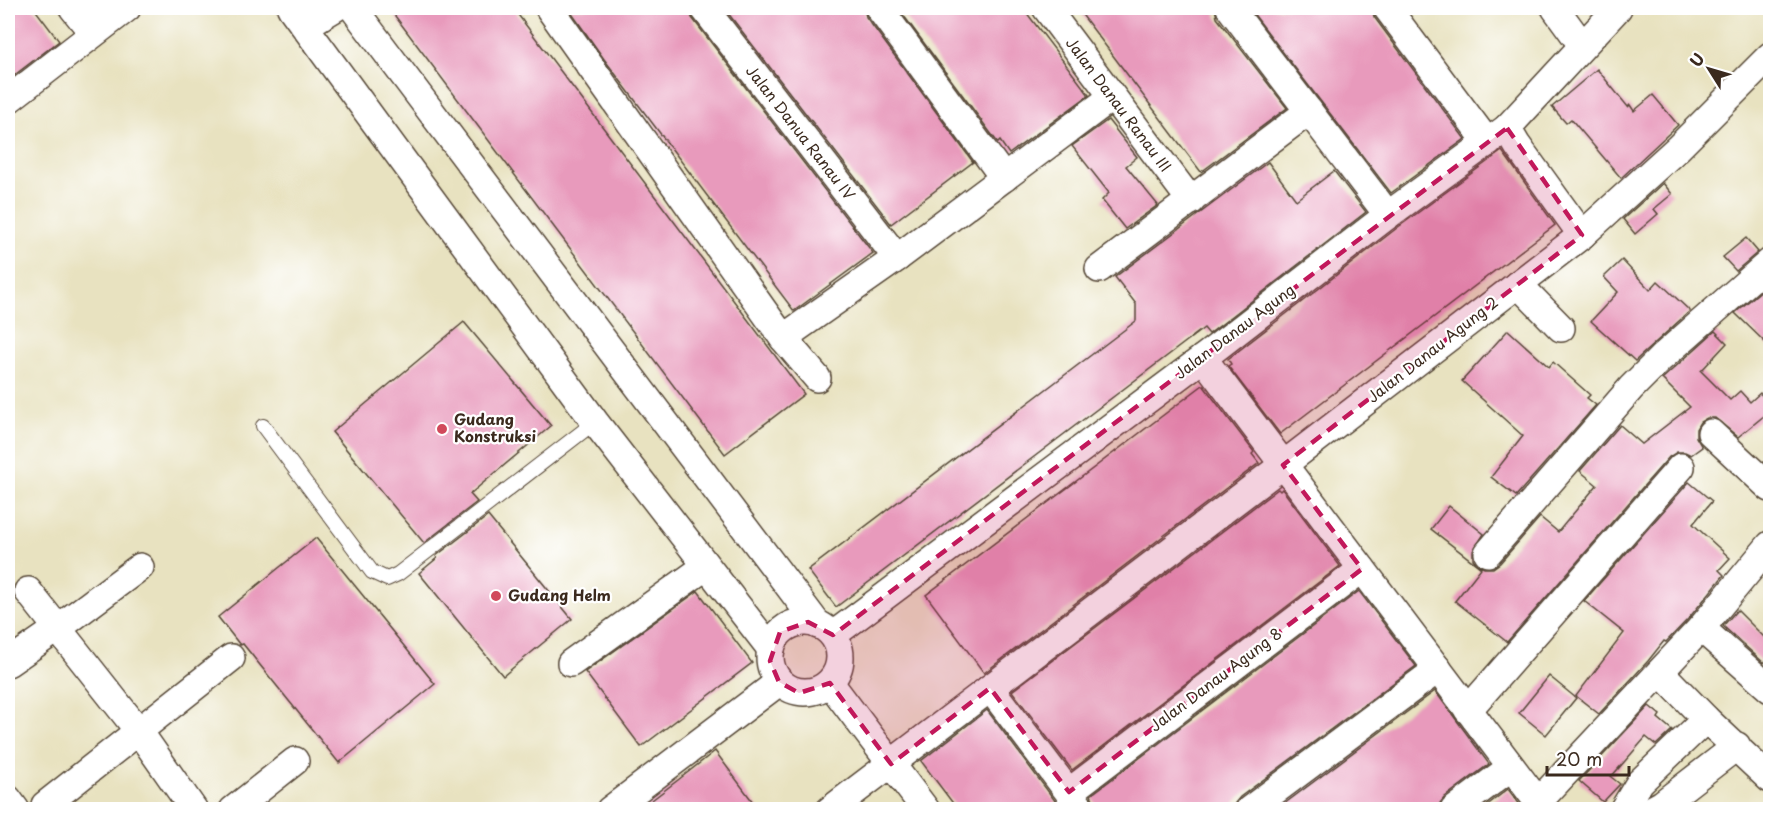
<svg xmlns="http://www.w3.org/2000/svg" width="1778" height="817" viewBox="0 0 1778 817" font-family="'Playpen Sans',sans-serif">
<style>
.building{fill:#e89abc}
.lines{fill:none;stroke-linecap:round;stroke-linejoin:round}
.service-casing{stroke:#554636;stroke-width:16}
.minor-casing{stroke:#554636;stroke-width:30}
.service{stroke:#fff;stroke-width:14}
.minor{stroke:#fff;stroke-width:27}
.marked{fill:#c2185b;fill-opacity:0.2;stroke:#c2185b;stroke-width:4.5;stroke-dasharray:12 8;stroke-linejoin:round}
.poi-dot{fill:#d1495b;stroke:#fff;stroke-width:2}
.labels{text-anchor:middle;stroke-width:4.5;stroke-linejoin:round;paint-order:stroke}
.street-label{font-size:15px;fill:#3b2a1e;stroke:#fff}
.poi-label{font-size:15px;font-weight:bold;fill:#3b2a1e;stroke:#fff;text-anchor:start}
</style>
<rect width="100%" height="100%" fill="#fff"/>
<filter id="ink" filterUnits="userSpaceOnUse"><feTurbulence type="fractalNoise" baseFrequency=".0167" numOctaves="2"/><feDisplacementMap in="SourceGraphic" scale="12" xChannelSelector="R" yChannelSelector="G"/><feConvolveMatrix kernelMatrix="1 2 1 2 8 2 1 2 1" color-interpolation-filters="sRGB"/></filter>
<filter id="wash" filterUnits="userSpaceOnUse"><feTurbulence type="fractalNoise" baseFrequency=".008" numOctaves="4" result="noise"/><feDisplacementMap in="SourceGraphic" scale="24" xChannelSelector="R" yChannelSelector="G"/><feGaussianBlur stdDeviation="1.35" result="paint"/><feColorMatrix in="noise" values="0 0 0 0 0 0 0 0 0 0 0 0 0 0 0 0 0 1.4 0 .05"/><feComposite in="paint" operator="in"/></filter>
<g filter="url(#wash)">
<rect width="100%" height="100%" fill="#e8e2c0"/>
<g id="blocks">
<!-- building -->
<g class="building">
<polygon points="8,8 34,8 59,41 8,80"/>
<polygon points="389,8 513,8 804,394 725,454"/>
<polygon points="568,8 689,8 692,18 873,253 794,311 604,59"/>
<polygon points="724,8 864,8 866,17 973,162 891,224"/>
<polygon points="898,8 1023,8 1089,95 1009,154 1000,141 998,143"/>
<polygon points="1077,8 1215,8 1217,18 1287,108 1201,172"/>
<polygon points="1249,8 1372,8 1374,17 1465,139 1391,193"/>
<polygon points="1597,69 1628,107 1630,105 1634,111 1653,95 1678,125 1621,178 1571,119 1566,123 1552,107"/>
<polygon points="1108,120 1137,157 1126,166 1158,205 1125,229 1102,200 1109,193 1072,146"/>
<polygon points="1502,151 1555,225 1280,434 1228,366 1231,364 1228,359 1397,228"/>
<polygon points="1268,162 1296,200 1334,171 1366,212 1209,334 1204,328 836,607 808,570 1136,321 1136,304 1115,277"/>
<polygon points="1663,183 1672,194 1654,209 1658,214 1635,234 1623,219"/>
<polygon points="1746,238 1758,252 1736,271 1723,257"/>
<polygon points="1622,260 1650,290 1658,281 1690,311 1635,361 1591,321 1618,292 1604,277"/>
<polygon points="1770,283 1770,347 1735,313"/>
<polygon points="464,322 551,426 470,494 477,502 424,543 332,432"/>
<polygon points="1508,330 1549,367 1553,362 1590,395 1587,398 1596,405 1516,496 1491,477 1523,436 1462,381"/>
<polygon points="1715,331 1727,343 1701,371 1730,400 1740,391 1750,402 1760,393 1770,405 1770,411 1738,437 1715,418 1707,418 1700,422 1696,429 1696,437 1702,447 1691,455 1685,452 1677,452 1669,457 1507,642 1455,601 1481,568 1431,529 1449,506 1484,534 1473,551 1473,559 1477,564 1484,568 1493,568 1500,563 1540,517 1558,532 1597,485 1580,471 1620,425 1642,444 1690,407 1662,379"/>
<polygon points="1203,385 1254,452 1252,454 1259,463 984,673 926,595"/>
<polygon points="1689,482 1712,501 1693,524 1730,558 1719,570 1724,575 1689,618 1666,642 1664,641 1648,661 1599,714 1576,696 1624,633 1584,601"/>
<polygon points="1278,489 1280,491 1282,489 1340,566 1072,770 1012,691"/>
<polygon points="488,516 572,619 503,676 419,573 437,558 436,556"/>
<polygon points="316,538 435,684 339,763 243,644 240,645 218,617"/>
<polygon points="698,591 752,663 641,747 585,672"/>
<polygon points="1359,591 1416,666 1240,797 1235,803 1234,810 1098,810 1091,795"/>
<polygon points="1737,610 1770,643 1770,656 1764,663 1723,626"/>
<polygon points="1549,676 1576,698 1546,735 1519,713"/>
<polygon points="1435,691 1489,764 1445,797 1440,803 1439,810 1276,810"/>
<polygon points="1649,706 1660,715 1658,718 1672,730 1656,745 1646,737 1611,777 1620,784 1603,802 1579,781"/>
<polygon points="987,710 1062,810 958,810 921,761"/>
<polygon points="715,751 759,810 639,810 678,780"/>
<polygon points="1508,789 1524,810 1481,810"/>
</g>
</g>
</g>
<g filter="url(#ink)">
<use href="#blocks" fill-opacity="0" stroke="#554636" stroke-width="1.5"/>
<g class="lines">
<!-- service casing -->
<g class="service-casing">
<polyline id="service" points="263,426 372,572 387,579 398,574 595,422"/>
</g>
<!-- minor casing -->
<g class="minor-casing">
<g id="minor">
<polyline points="73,8 93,33"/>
<polyline points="291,8 595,422 771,649"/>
<polyline points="353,8 818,625"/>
<polyline points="549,8 783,338 817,378"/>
<polyline points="704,8 897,258"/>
<polyline points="879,8 1004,178"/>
<polyline points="1046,8 1191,201"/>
<polyline points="1230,8 1388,215"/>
<polyline points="1387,8 1488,143"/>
<polyline points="1555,8 1582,45"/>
<polyline points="305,26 335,8"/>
<polyline points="8,100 127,8"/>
<polyline points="1507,128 1517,145 1582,235"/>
<polyline points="1099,269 1309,111"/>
<polyline points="1518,284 1561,328"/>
<polyline points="783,338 897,258 1112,97"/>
<polyline points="1203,358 1544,810"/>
<polyline points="1711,433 1770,488"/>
<polyline points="1488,553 1631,388 1661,358 1770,262"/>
<polyline points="28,591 138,730 194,810"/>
<circle cx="805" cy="657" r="35"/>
<polyline points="1701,628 1770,689"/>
<polyline points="833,635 1203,358 1388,215 1507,128 1618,8"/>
<polyline points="8,663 57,629 140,567"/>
<polyline points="571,663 705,567"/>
<polyline points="1667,679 1706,719 1770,779"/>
<polyline points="830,683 926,810"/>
<polyline points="990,688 1082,810"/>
<polyline points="1468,710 1681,467"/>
<polyline points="1069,792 1362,569"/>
<polyline points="8,799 16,810"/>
<polyline points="1538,802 1701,628 1770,545"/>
<polyline points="45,805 231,658"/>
<polyline points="233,810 295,761"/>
<polyline points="610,810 779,682"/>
<polyline points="830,810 1283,465 1582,235 1678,148 1770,56"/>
<polyline points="1249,810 1438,669"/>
<polyline points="1454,810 1511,767"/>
<polyline points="1623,810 1640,782 1706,719"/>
<polyline points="1651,810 1662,804 1737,746"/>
</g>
</g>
<!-- service -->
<use href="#service" class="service"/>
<!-- minor -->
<use href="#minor" class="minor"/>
</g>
</g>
<!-- marked area -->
<path class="marked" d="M1507 128 1582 235 1283 465 1362 569 1069 792 990 688 891 764 830 683 799 693 779 682 770 661 780 632 808 622 833 635Z"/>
<!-- markers -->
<g class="poi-dot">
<circle cx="442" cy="429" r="6"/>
<circle cx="496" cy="596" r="6"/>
</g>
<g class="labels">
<!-- street labels -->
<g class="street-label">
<text transform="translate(1118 105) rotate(53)" y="5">Jalan Danau Ranau III</text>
<text transform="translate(800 133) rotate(52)" y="5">Jalan Danua Ranau IV</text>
<text transform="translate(1235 332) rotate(-37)" y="5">Jalan Danau Agung</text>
<text transform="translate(1433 350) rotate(-38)" y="5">Jalan Danau Agung 2</text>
<text transform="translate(1216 680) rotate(-37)" y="5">Jalan Danau Agung 8</text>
</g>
<!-- poi labels -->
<g class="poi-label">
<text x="454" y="425">Gudang<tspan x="454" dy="17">Konstruksi</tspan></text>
<text x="508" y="601">Gudang Helm</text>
</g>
</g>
<!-- margin -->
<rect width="1778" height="817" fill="none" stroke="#fff" stroke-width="30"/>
<!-- north arrow -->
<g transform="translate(1709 69) rotate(307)" stroke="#ffffff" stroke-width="4.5" paint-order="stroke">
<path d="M0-4.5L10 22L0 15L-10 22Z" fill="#3b2a1e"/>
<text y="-9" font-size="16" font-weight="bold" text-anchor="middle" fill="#3b2a1e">U</text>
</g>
<!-- scale -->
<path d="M1547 766v9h82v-9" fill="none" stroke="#3b2a1e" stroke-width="3"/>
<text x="1556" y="766" font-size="18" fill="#3b2a1e" stroke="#ffffff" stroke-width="4.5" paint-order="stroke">20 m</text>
</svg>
